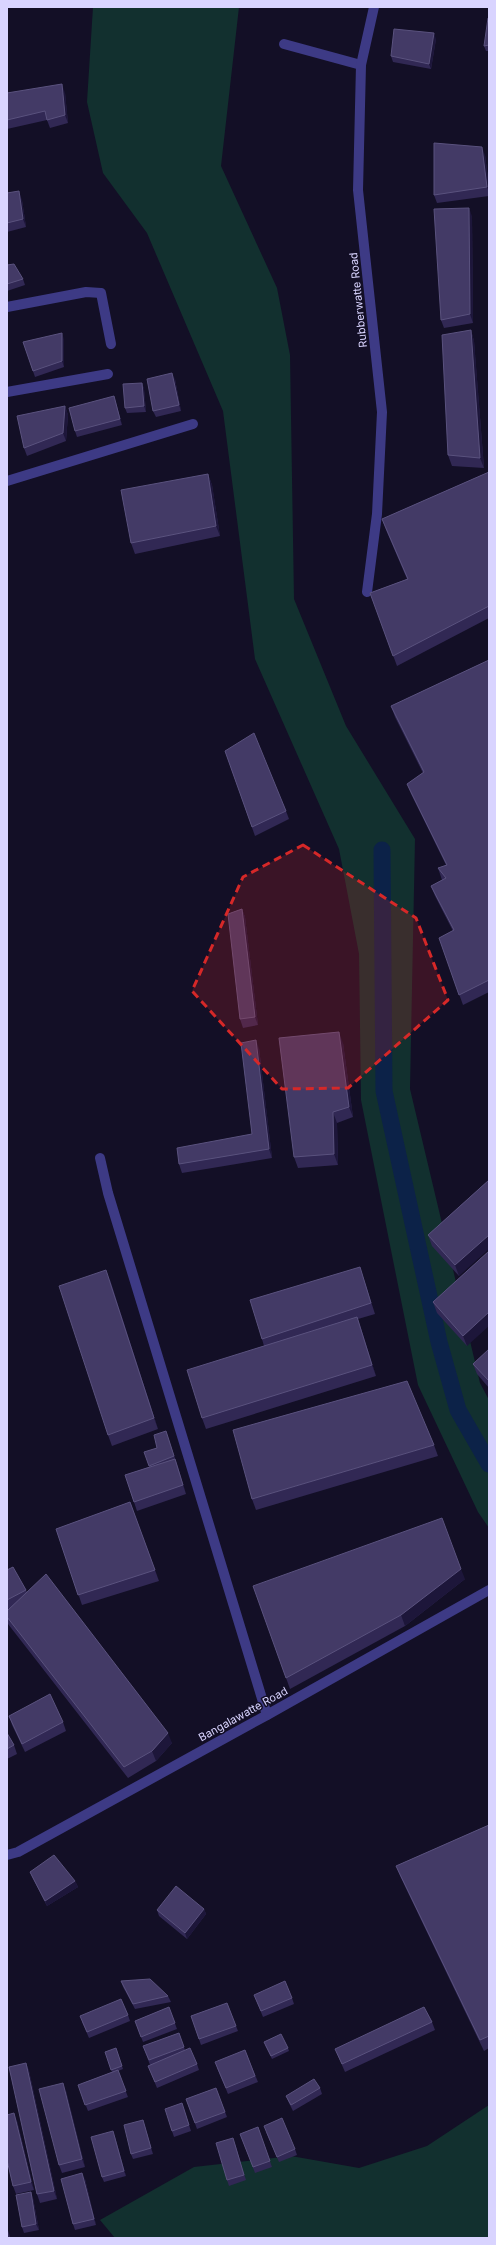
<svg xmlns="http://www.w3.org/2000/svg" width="496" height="2245" viewBox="0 0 496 2245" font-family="Inter,sans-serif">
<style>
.green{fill:#12302f}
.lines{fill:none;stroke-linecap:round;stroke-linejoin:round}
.canal{stroke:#0c2248;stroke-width:17}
.minor{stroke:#3d3a85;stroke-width:10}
.tertiary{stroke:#3d3a85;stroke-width:10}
.wall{fill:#312854}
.shaded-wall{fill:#1d163a}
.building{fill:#433a66;stroke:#5a527e}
.marked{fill:#d62828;fill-opacity:0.2;stroke:#d62828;stroke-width:3;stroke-dasharray:8 5;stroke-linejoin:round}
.labels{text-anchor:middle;stroke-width:3;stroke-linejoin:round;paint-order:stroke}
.street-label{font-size:11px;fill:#d9d4ff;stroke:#130f26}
</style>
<rect width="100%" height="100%" fill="#130f26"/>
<!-- green -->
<g class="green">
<polygon points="93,7 239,7 221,166 277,288 290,355 294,599 346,726 415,839 410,1089 480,1383 489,1400 489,1528 478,1512 418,1385 361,1100 359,954 339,849 255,659 223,411 147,233 103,173 87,102"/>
<polygon points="489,2105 489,2238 115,2238 100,2220 194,2167 291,2156 359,2168 427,2146"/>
</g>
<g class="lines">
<!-- canal -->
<polyline class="canal" points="382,855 382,850 384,1091 439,1342 458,1410 489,1464"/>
<!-- minor -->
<g class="minor">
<polyline points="284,44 361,65"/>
<polyline points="7,307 86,292 101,293 111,344"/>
<polyline points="7,392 108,374"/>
<polyline points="7,481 193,424"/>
<polyline points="367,592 377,514 382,412 358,190 361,65 374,7"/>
<polyline points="100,1158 108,1193 267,1715"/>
</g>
<!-- tertiary -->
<polyline class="tertiary" points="7,1855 18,1852 267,1715 489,1590"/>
</g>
<!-- wall -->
<g class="wall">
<polygon points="489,18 489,51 486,51 484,46"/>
<polygon points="436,39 431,69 393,62 391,56"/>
<polygon points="7,93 65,93 68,123 50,128 47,120 7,129"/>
<polygon points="485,155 489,187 489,196 437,203 434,195"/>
<polygon points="7,193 22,200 26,227 7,232"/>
<polygon points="472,216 473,323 444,328 441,320"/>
<polygon points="7,265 23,279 25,285 7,291"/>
<polygon points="471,330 474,341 484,468 452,466 448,455"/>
<polygon points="64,339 64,367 35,377 23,342"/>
<polygon points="175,379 181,411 156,417 153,411"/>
<polygon points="142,383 144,389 146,412 127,413 125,408"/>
<polygon points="114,396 122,425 77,437 75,431"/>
<polygon points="65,406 68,415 66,441 27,456 24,448"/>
<polygon points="489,472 489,618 397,666 370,593 407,579 386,530 382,519"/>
<polygon points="208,474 212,485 220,536 135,554 131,543"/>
<polygon points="489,660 489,992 463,1005 439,938 453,931 435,896 431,886 442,880 438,868 446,865 411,794 407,784 423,773 395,717 391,706"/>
<polygon points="225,751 286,811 289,819 255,836"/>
<polygon points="242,909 245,917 258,1025 243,1028 240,1019"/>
<polygon points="343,1043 353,1117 337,1123 338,1165 298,1168 294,1157"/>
<polygon points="259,1048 272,1158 182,1173 179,1164 252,1134"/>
<polygon points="489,1180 459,1276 432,1246 428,1235"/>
<polygon points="489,1251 467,1346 437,1313 433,1302"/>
<polygon points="360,1267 375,1314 358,1319 376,1376 206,1429 202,1418 264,1346 262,1339"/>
<polygon points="110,1280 158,1429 112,1446 108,1435"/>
<polygon points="489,1349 489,1388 477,1374 473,1364"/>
<polygon points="166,1431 178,1467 186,1494 137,1511 125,1475 149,1467 149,1466 157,1448"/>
<polygon points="434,1445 438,1456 256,1510 252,1499"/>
<polygon points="130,1502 159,1581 82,1605 56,1529"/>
<polygon points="7,1570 26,1590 27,1592 172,1743 156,1761 128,1778 8,1624 7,1620 7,1611 10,1608 7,1610"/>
<polygon points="465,1579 405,1626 290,1689 253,1586"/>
<polygon points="9,1716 63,1722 66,1731 25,1752 12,1725"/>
<polygon points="7,1733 14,1745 17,1754 7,1759"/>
<polygon points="489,1825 489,2048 484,2051 400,1876 396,1866"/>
<polygon points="30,1872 75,1881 78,1887 47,1906 32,1877"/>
<polygon points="204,1909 206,1914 187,1939 159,1916 157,1910"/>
<polygon points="121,1981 168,1996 171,2002 135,2009 123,1987"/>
<polygon points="254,1995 292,1998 294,2004 263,2017"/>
<polygon points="227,2003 238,2031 201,2045 191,2016"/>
<polygon points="169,2007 177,2029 143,2042 135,2021"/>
<polygon points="128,2015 130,2021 89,2038 82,2022"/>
<polygon points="432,2022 435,2030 345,2072 335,2049"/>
<polygon points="179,2033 185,2050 197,2064 199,2070 157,2088 148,2066 150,2065 143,2046"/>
<polygon points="265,2045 288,2048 289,2051 272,2059"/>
<polygon points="116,2048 123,2069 118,2071 128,2097 88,2111 78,2085 112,2072 105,2052"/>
<polygon points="245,2050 258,2082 228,2094 217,2068"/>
<polygon points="26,2063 29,2071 57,2199 40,2203 37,2194"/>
<polygon points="216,2088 227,2117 197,2129 186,2099"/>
<polygon points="320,2088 322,2094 293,2111 288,2101 286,2096"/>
<polygon points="66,2091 85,2167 62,2173 59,2165"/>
<polygon points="184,2109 191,2131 174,2137 172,2131"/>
<polygon points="143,2120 153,2154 133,2159 131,2154"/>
<polygon points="17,2121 34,2190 16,2194 13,2186"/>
<polygon points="258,2127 272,2167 255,2173 240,2134"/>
<polygon points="266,2132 295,2149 297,2155 279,2162"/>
<polygon points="115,2137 126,2176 104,2182 102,2177"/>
<polygon points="235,2144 246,2180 229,2186 227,2180"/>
<polygon points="85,2179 96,2225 75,2230 73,2224"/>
<polygon points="33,2198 39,2230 24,2233 22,2227"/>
<polygon points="7,2227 10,2237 7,2238"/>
</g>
<!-- shaded-wall -->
<g class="shaded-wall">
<polygon points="434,33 436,39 431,69 429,64"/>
<polygon points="62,84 65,93 68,123 65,115"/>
<polygon points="482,147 485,155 489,187 489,192 487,187"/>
<polygon points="19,191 22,200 26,227 23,219"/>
<polygon points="469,208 472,216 473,323 470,314"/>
<polygon points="471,330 474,341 484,468 480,458"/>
<polygon points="62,333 64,339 64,367 62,361"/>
<polygon points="172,373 175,379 181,411 179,405"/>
<polygon points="142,383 144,389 146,412 144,406"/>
<polygon points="114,396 116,402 122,425 120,419"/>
<polygon points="65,406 68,415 66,441 63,433"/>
<polygon points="208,474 212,485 220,536 216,526"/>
<polygon points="242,909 245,917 258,1025 255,1017"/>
<polygon points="339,1032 343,1043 353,1117 349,1107"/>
<polygon points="256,1040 259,1048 272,1158 269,1149"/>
<polygon points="333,1112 337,1123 338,1165 334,1154"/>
<polygon points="489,1235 489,1249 459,1276 455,1265"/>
<polygon points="106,1270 110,1280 158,1429 154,1418"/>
<polygon points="489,1312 489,1326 467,1346 463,1336"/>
<polygon points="357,1317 361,1328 376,1376 372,1365"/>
<polygon points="175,1459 178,1467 186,1494 183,1485"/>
<polygon points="461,1569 465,1579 405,1626 401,1615"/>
<polygon points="168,1733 172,1743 156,1761 152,1751"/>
<polygon points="75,1881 78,1887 47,1906 45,1901"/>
<polygon points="204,1909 206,1914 187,1939 185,1933"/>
<polygon points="26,2063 29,2071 57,2199 54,2191"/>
<polygon points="63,2083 66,2091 85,2167 82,2159"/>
<polygon points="14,2113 17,2121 34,2190 31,2182"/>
<polygon points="143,2120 145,2126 153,2154 151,2148"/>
<polygon points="113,2131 115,2137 126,2176 124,2171"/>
<polygon points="82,2173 85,2179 96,2225 94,2219"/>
<polygon points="31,2192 33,2198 39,2230 36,2224"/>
</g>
<!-- building -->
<g class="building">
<polygon points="488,18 489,18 489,45 484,46"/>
<polygon points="394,29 434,33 429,64 391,56"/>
<polygon points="62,84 65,115 47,120 45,111 7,120 7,93"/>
<polygon points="434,143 482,147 487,187 434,195"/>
<polygon points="19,191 23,219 7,223 7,193"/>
<polygon points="469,208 470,314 441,320 434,209"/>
<polygon points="14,264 23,279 7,284 7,265"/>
<polygon points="471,330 480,458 448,455 442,335"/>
<polygon points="62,333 62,361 33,371 23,342"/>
<polygon points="172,373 179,405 153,411 147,379"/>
<polygon points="142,383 144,406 125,408 123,384"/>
<polygon points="114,396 120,419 75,431 69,408"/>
<polygon points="65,406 63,433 24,448 17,416"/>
<polygon points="489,472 489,606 393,656 370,593 408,579 382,519"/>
<polygon points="208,474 216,526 131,543 121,490"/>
<polygon points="489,660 489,980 459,995 439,938 454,930 431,886 446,878 438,868 447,865 407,784 424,772 391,706"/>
<polygon points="254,733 286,811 252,827 225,751"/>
<polygon points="242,909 255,1017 240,1019 228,914"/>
<polygon points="339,1032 349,1107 333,1112 334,1154 294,1157 279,1038"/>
<polygon points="256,1040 269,1149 179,1164 177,1148 252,1134 241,1043"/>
<polygon points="489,1180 489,1235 455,1265 428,1235"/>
<polygon points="489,1251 489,1312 463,1336 433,1302"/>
<polygon points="360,1267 371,1303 262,1339 250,1300"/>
<polygon points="106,1270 154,1418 108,1435 59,1286"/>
<polygon points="357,1317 372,1365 202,1418 187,1370"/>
<polygon points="489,1349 489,1381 473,1364"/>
<polygon points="407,1381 434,1445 252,1499 233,1430"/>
<polygon points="166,1431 174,1456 149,1466 144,1452 157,1448 154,1435"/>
<polygon points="175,1459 183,1485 134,1502 125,1475"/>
<polygon points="130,1502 155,1570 78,1595 56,1529"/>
<polygon points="442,1518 461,1569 401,1615 286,1678 253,1586"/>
<polygon points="13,1567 26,1590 7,1600 7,1570"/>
<polygon points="46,1574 168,1733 152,1751 124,1767 7,1617 7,1611"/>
<polygon points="50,1694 63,1722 22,1744 9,1716"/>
<polygon points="7,1733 14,1745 7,1749"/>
<polygon points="489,1825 489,2036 480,2040 396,1866"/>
<polygon points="54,1855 75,1881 45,1901 30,1872"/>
<polygon points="176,1886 204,1909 185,1933 157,1910"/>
<polygon points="150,1979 168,1996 133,2004 121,1981"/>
<polygon points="285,1981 292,1998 261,2011 254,1995"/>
<polygon points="121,1999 128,2015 87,2032 80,2016"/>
<polygon points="227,2003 236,2026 199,2039 191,2016"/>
<polygon points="169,2007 175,2023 141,2037 135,2021"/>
<polygon points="424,2007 432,2022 342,2064 335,2049"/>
<polygon points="179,2033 184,2047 149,2060 143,2046"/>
<polygon points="281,2034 288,2048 271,2056 264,2042"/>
<polygon points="116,2048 122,2066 111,2070 105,2052"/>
<polygon points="190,2048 197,2064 155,2082 148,2066"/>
<polygon points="245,2050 255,2076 226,2088 215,2062"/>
<polygon points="26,2063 54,2191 37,2194 9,2067"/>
<polygon points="118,2070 126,2091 85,2105 78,2085"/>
<polygon points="314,2079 320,2088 291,2105 286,2096"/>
<polygon points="63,2083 82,2159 59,2165 39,2089"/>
<polygon points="216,2088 225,2112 195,2123 186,2099"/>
<polygon points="182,2103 189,2125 172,2131 165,2109"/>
<polygon points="14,2113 31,2182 13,2186 7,2160 7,2115"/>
<polygon points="282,2118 295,2149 277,2157 264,2126"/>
<polygon points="143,2120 151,2148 131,2154 124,2125"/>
<polygon points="258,2127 270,2161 253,2167 240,2134"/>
<polygon points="113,2131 124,2171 102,2177 91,2137"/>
<polygon points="233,2138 244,2175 227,2180 216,2143"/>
<polygon points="82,2173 94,2219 73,2224 61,2179"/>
<polygon points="31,2192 36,2224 22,2227 16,2195"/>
</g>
<!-- marked area -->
<path class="marked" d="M303 845 416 918 448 1000 348 1088 282 1089 192 991 243 877Z"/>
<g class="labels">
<!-- street labels -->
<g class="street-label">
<text transform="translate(358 300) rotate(-96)" y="4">Rubberwatte Road</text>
<text transform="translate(243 1714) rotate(-29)" y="4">Bangalawatte Road</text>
</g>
</g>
<!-- border -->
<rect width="496" height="2245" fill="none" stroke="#d9d4ff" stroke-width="16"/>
</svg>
